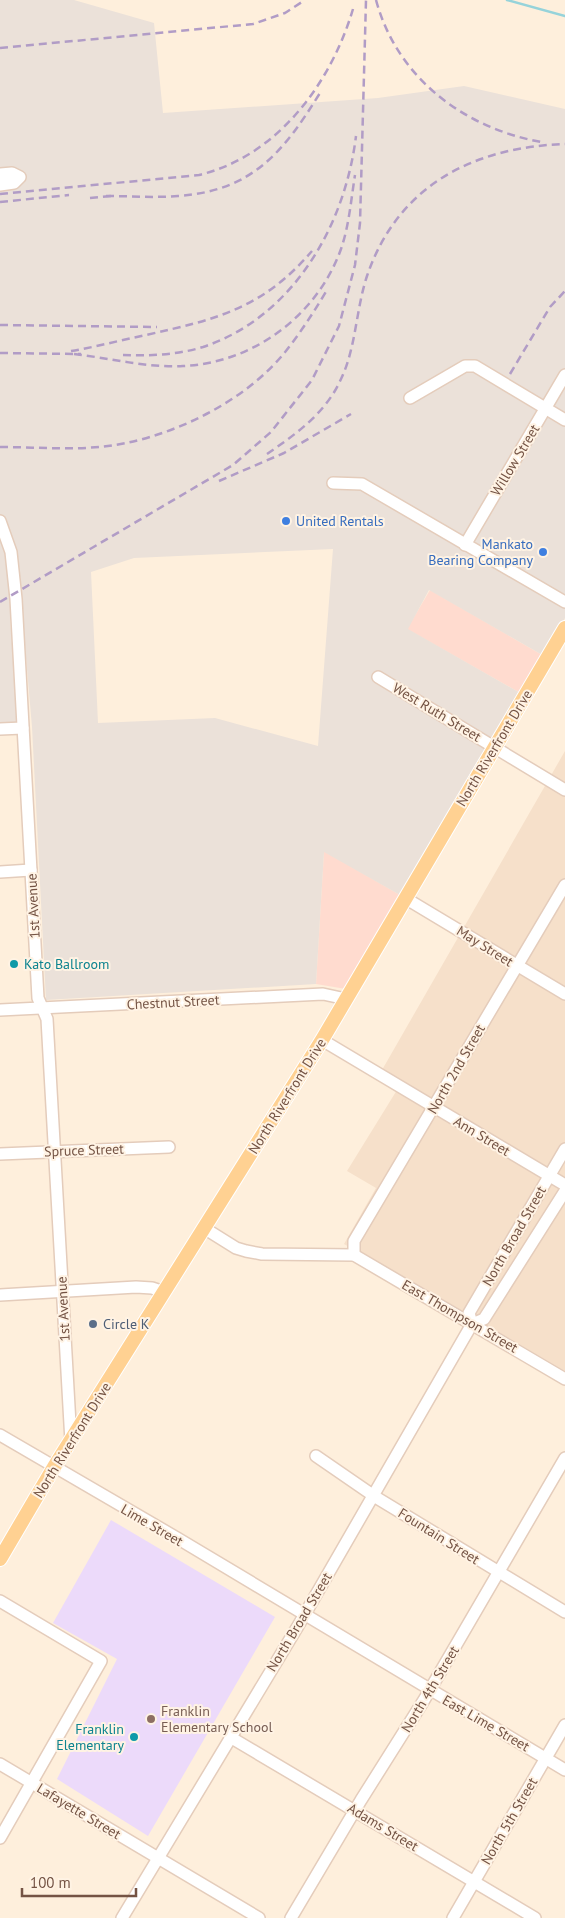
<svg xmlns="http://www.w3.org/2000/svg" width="565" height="1918" viewBox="0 0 565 1918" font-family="'PT Sans',sans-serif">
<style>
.residential{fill:#f6e0ca}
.commercial{fill:#ffdbcf}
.industrial{fill:#ebe1d9;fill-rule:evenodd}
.education{fill:#ecdafa}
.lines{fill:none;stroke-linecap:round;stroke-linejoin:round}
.stream{stroke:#96d3da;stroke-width:2.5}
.minor-casing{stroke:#e4ccbb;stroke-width:14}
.major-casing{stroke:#fff;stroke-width:16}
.minor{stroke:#fff;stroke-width:11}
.major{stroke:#ffd192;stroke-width:14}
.rail{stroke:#b19cc6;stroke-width:2.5;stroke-dasharray:8 5;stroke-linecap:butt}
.shop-dot{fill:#3f7fe0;stroke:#fff3e4;stroke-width:2}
.culture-dot{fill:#0f9aa8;stroke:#fff3e4;stroke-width:2}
.service-dot{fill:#5c6f8a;stroke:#fff3e4;stroke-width:2}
.education-dot{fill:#8d6e63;stroke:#fff3e4;stroke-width:2}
.labels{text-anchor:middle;stroke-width:4;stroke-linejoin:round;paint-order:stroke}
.street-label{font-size:14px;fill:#745344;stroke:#fff3e4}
.shop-label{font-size:14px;fill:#366cbe;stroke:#fff3e4;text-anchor:start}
.culture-label{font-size:14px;fill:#0d838f;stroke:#fff3e4;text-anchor:start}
.service-label{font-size:14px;fill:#4e5e75;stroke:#fff3e4;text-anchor:start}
.education-label{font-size:14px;fill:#785e54;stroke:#fff3e4;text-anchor:start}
</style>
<rect width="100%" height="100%" fill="#feefdc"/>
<!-- residential -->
<polygon class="residential" points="565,751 565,1373 344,1244 376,1188 347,1171 397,1090 378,1077"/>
<!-- commercial -->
<g class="commercial">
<polygon points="430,590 544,656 522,694 407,629"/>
<polygon points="324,851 400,895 346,989 316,984"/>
</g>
<!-- industrial -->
<path class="industrial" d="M0 0H74L154 23 163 113 378 98 464 86 565 109V618L544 656 429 590 408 629 522 694 400 895 324 852 316 984 46 1000 32 727 22 611 10 618 18 722 0 724ZM333 549 318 746 215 718 98 723 91 572 134 558Z"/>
<!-- education -->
<polygon class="education" points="111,1520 275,1617 148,1836 57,1779 117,1659 53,1623"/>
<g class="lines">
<!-- stream -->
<polyline class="stream" points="507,0 565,16"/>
<!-- minor casing -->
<g class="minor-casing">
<g id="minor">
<polyline points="0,174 12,173 20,177 14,183 0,185"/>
<polyline points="410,398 465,366 475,366 565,420"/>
<polyline points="333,483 362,484 565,602"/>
<polyline points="0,521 11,552 16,599 38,998 47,1019 71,1442"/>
<polyline points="465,545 565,375"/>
<polyline points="378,677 565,790"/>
<polyline points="0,729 23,728"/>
<polyline points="0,872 31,870"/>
<polyline points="405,898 565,994"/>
<polyline points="0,1010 323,994 346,999"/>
<polyline points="322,1040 565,1185"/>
<polyline points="0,1154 169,1147"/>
<polyline points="204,1228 236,1248 246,1251 262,1254 354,1255 565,1379"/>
<polyline points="354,1255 354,1241 565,885"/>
<polyline points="0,1295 136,1287 152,1288 164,1292"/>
<polyline points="472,1324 469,1313 565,1149"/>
<polyline points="0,1435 177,1538 565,1770"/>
<polyline points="316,1456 377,1498 565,1612"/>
<polyline points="0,1601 101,1661 0,1838"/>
<polyline points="230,1737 535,1918"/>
<polyline points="0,1764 259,1918"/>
<polyline points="122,1918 298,1626 472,1324 484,1319 565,1191"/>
<polyline points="291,1918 361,1800 424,1700 565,1458"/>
<polyline points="453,1918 565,1725"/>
</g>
</g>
<!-- major casing -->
<g class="major-casing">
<polyline id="major" points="0,1559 54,1467 322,1040 565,628"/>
</g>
<!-- minor -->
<use href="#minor" class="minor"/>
<!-- major -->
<use href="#major" class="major"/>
<!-- rail -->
<g class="rail">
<path d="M376 0C397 78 464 128 541 142"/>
<polyline points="0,48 253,24 285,13 305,0"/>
<path d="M0 194 199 175C278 156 331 83 353 9"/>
<path d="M106 196C130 196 154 198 178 196 253 191 284 151 320 93"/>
<polyline points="90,198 112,196"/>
<polyline points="0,202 69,195"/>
<polyline points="0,325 157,327"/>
<path d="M71 351C96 347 121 340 146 335 217 319 262 309 312 251"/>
<polyline points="0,353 81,354"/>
<path d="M74 354C109 358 147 368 183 366 253 363 317 316 341 249 349 226 351 200 355 175"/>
<path d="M123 355C149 356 177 355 203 347 293 317 345 226 356 136"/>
<polyline points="510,374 550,307 565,291"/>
<path d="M0 447C33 447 66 450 99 447 166 441 248 402 289 347 303 329 315 310 327 290"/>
<path d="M267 454C296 434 326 413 341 379 356 348 356 309 367 276 398 185 474 147 565 144"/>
<polyline points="219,481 284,453 351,414"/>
<polyline points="0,602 233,465 271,432 312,380 339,326 355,265 360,223 366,0"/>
</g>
</g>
<!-- markers -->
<g class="shop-dot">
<circle cx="286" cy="521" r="5"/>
<circle cx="543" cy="552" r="5"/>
</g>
<g class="culture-dot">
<circle cx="14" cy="964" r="5"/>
<circle cx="134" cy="1737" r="5"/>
</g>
<circle class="service-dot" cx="93" cy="1324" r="5"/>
<circle class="education-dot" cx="151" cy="1719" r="5"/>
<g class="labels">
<!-- street labels -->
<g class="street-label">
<text transform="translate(515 460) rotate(-59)" y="5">Willow Street</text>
<text transform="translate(437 712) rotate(31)" y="5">West Ruth Street</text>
<text transform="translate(494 748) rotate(-59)" y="5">North Riverfront Drive</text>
<text transform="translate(33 906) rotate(-93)" y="5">1st Avenue</text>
<text transform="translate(485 946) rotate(32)" y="5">May Street</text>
<text transform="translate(173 1002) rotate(-3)" y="5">Chestnut Street</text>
<text transform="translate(456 1069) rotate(-60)" y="5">North 2nd Street</text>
<text transform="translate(287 1096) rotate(-58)" y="5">North Riverfront Drive</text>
<text transform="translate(482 1136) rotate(31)" y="5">Ann Street</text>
<text transform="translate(84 1150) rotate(-2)" y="5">Spruce Street</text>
<text transform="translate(514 1236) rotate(-60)" y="5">North Broad Street</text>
<text transform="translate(63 1309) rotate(-93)" y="5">1st Avenue</text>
<text transform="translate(460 1316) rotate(30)" y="5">East Thompson Street</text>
<text transform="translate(72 1440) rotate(-58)" y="5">North Riverfront Drive</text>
<text transform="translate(152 1525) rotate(30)" y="5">Lime Street</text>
<text transform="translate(439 1536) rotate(32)" y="5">Fountain Street</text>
<text transform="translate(299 1622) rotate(-59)" y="5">North Broad Street</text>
<text transform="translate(430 1689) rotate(-59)" y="5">North 4th Street</text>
<text transform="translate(486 1723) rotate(30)" y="5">East Lime Street</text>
<text transform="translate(79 1811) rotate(31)" y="5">Lafayette Street</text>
<text transform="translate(509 1821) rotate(-60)" y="5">North 5th Street</text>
<text transform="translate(383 1827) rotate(31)" y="5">Adams Street</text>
</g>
<!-- shop labels -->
<g class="shop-label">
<text x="296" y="526">United Rentals</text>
<text x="533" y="549" text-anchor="end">Mankato<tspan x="533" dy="16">Bearing Company</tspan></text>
</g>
<!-- culture labels -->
<g class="culture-label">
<text x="24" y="969">Kato Ballroom</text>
<text x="124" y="1734" text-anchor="end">Franklin<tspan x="124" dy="16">Elementary</tspan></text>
</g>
<!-- service labels -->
<g class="service-label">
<text x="103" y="1329">Circle K</text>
</g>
<!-- education labels -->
<g class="education-label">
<text x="161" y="1716">Franklin<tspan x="161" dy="16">Elementary School</tspan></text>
</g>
</g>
<!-- scale -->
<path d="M22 1888v8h114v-8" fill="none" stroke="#745344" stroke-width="2.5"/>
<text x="30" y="1888" font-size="15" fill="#745344" stroke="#fff3e4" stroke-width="4" paint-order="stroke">100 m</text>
</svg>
